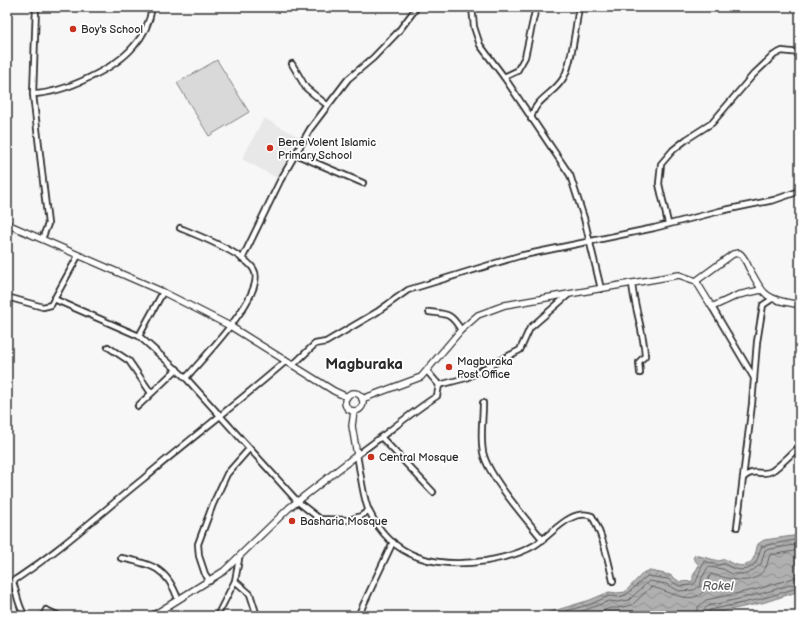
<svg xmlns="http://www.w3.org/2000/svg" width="807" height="623" viewBox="0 0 807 623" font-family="'Balsamiq Sans',sans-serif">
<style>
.built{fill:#e8e8e8}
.green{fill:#d9d9d9;stroke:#828282}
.water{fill:url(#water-waves);stroke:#7b7b7b}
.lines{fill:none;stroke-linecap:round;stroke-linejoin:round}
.shore{stroke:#606060;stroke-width:1}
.minor-casing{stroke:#2b2b2b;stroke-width:8}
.tertiary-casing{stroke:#2b2b2b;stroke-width:8}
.minor{stroke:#fff;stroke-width:4.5}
.tertiary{stroke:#fff;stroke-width:5.5}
.poi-dot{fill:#c8321e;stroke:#fff;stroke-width:1.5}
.labels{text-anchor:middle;stroke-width:3.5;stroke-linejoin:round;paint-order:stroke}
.poi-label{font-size:11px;fill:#2b2b2b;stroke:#fff;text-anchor:start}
.water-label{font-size:12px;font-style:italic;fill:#5a5a5a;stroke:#fff}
.district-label{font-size:15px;font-weight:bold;fill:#2b2b2b;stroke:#fff}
</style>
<defs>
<pattern id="water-waves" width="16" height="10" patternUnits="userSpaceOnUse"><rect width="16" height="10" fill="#b0b0b0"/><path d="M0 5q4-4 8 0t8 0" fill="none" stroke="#8f8f8f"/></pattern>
</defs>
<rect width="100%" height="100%" fill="#f7f7f7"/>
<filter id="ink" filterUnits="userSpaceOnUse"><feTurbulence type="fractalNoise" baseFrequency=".025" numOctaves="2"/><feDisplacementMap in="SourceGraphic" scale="8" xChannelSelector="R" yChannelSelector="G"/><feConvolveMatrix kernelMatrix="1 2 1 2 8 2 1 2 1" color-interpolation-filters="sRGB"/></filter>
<g filter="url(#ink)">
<!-- built -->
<polygon class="built" points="264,118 299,137 277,178 242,159"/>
<!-- green -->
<polygon class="green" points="217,60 249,112 209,136 177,83"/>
<!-- water -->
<path class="water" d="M800 535V591L762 603 702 616H537L590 600 609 592 617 593 625 592 644 572 650 571 670 575 680 582 693 581V576L699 565 693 558 695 555 719 561 725 559C732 565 747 570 753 559 756 555 756 548 758 544L764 540Z"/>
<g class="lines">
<!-- shore -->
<g class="shore">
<path d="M548 616 591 604 609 596 618 597 626 595 647 576 668 579 679 586 693 585 696 582 704 561 718 565 724 564C733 570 749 574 756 562 759 557 759 551 762 546L800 539"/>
<polyline points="570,616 609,601 618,602 629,600 649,581 666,584 679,591 694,590 700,586 702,578 708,567 723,569 732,574 748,574 761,564 765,550 800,544"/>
<path d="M590 616 610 608H618L632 605 651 587C666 589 690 607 704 591 708 586 707 579 711 574 729 578 753 589 766 567 768 563 768 559 770 555L800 550"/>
<polyline points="696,616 698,607 706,600 758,589 800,576"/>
<polyline points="702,616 703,610 708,606 760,594 800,582"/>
<polyline points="707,616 710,610 761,599 800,587"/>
</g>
<!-- minor casing -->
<g class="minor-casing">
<g id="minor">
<polyline points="36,7 33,94 48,224 42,239"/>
<polyline points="472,7 474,27 480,45 504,77 570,175 584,218 601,289"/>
<polyline points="292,64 306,88 327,105"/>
<polyline points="504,77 517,71 525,57 536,7"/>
<path d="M33 94C64 93 115 69 134 46 144 35 150 21 152 7"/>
<path d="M531 119C535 98 554 95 564 77 572 63 576 24 579 7"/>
<polyline points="295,154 363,183"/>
<polyline points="668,223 659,184 661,164 673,150 687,139 712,123 753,75 774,55 782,51 800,53"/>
<path d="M180 228C197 235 246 254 254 270 267 293 201 360 186 378"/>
<polyline points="242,259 280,181 310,129 348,79 373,58 398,32 417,7"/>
<path d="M632 283C634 308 644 331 645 356L639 362 640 373"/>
<polyline points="7,297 43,307 51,305 78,256"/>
<polyline points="54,299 139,336 186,378 298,502 320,519 349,520 361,516 369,510"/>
<polyline points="712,307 754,378"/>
<path d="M429 312C447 314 451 313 461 330"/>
<polyline points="139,336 163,292"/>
<polyline points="108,347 129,361 151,393"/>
<polyline points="293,365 315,344 326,342 377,312 408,290 519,256 654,228 720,211 774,200 800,191"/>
<polyline points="427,371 439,385 466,378 520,350 530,328 568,295"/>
<path d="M439 385 437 396C409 414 384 436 357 455 360 469 363 499 369 511 393 560 437 568 486 561 503 558 520 554 535 545 552 535 570 508 592 516 603 536 608 559 613 581"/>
<path d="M483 403C483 419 480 436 483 452 487 475 527 520 543 540"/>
<polyline points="138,406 177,369"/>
<polyline points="382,438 433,492"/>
<path d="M743 478C754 467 761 477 772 471 780 466 792 453 800 446"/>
<polyline points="737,527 752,404 757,342 763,305 772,299"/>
<path d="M121 558C152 564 167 568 178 599"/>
<polyline points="210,581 205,574 199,556 198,544 213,504 227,474 249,449"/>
<polyline points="235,581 250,594 257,616"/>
<path d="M13 582C17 594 18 606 25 616"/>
<path d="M7 585C56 554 98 515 143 479 190 439 239 402 286 361"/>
<polyline points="43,616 46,610 59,616"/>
<polyline points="217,616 235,581 239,559"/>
<polyline points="358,616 393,542"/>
</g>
</g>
<!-- tertiary casing -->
<g class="tertiary-casing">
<g id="tertiary">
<polyline points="7,224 163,292 230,326 334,391 347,397"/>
<path d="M696 281 733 254 739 253C744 256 746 262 749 268 766 299 765 298 800 305"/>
<circle cx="354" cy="402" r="9"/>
<polyline points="362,399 421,377 461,330 478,315 505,305 679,275 696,281 712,307 738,295 761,290"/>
<polyline points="152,616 224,571 289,508 357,455 352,426 354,411"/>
</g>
</g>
<!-- minor -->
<use href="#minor" class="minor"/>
<!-- tertiary -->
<use href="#tertiary" class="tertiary"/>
</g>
</g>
<!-- markers -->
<g class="poi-dot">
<circle cx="73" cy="29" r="4"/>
<circle cx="270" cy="148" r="4"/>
<circle cx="449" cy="367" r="4"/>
<circle cx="371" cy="457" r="4"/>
<circle cx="292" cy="521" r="4"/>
</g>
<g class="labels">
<!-- poi labels -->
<g class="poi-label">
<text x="81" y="33">Boy's School</text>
<text x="278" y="146">Bene Volent Islamic<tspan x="278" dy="13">Primary School</tspan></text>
<text x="457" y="365">Magburaka<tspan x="457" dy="13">Post Office</tspan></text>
<text x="379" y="461">Central Mosque</text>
<text x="300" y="525">Basharia Mosque</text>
</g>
<!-- water labels -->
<g class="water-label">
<text x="718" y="590">Rokel</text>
</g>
<!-- district labels -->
<g class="district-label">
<text x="364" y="369">Magburaka</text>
</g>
</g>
<!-- margin -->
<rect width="807" height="623" fill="none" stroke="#fff" stroke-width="24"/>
<rect x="12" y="12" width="783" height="599" fill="none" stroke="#2b2b2b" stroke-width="1.5" filter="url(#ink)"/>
</svg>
